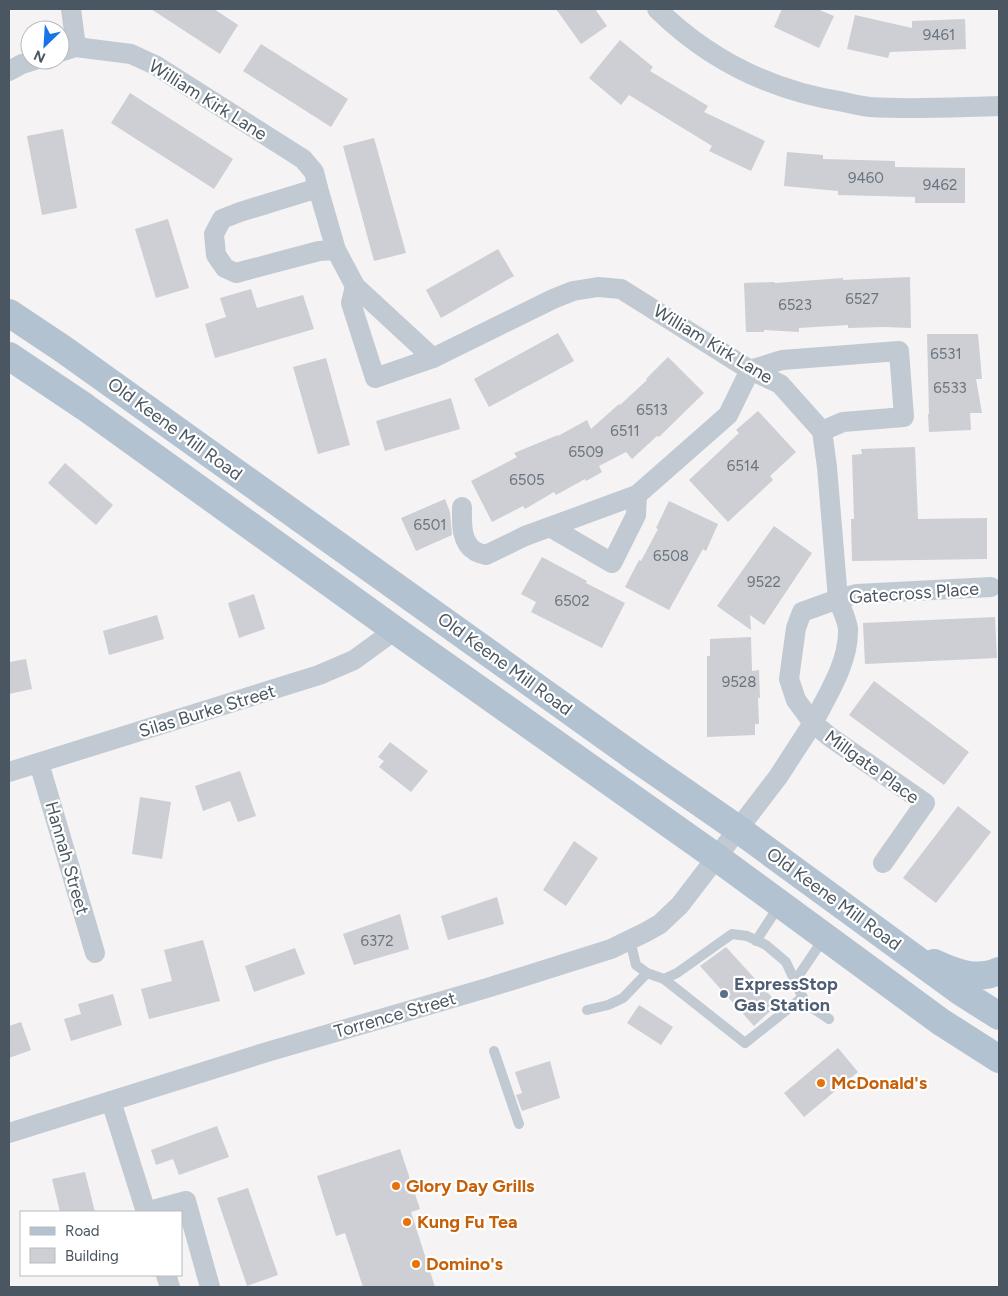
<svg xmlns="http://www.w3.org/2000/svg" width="1008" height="1296" viewBox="0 0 1008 1296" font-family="Figtree,sans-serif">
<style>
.building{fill:#cdcfd5}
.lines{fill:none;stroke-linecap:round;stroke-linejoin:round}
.service{stroke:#c1cad2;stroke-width:10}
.minor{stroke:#c1cad2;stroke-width:20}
.primary{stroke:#b3c2d1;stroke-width:28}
.service-dot{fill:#5c6f8a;stroke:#fff;stroke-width:2}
.food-dot{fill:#e8710a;stroke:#fff;stroke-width:2}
.labels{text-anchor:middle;stroke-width:4.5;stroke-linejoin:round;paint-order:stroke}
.number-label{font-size:15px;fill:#6b747e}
.street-label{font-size:18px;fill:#4a5661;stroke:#fff}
.service-label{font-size:18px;font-weight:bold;fill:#4e5e75;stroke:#fff;text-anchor:start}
.food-label{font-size:18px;font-weight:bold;fill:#c56008;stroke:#fff;text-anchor:start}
</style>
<rect width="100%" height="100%" fill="#f5f3f3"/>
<!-- building -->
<g class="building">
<polygon points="151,9 214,9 238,25 220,54"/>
<polygon points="556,9 595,9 607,26 581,44"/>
<polygon points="782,9 817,9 834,16 819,48 774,27"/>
<polygon points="855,15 912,28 912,21 965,19 966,49 890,52 888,58 847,49"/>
<polygon points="620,40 653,67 650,71 708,106 704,112 765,141 751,171 709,151 712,146 629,95 621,105 589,78"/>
<polygon points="261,44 348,99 331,127 243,71"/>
<polygon points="130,93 233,159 214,189 111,123"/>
<polygon points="63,129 77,208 42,215 27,136"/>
<polygon points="374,138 406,253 374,261 343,146"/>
<polygon points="787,152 823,155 823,159 895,161 895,167 965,168 965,203 915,203 915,197 838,195 838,191 784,186"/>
<polygon points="168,219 189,288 156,298 135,229"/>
<polygon points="498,249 514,276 441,318 426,290"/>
<polygon points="910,277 911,328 883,327 848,328 848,325 799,328 799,332 764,330 764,332 746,332 744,283 774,282 775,283 843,278 843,280"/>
<polygon points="251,289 257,308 303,295 314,329 215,358 205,324 226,317 220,298"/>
<polygon points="558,333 574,361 489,407 474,379"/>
<polygon points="927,334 978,334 982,379 976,379 982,413 970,413 971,430 929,432 928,414 929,414"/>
<polygon points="668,357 704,393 659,437 657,436 632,459 626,452 599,466 602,472 586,481 585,479 556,495 554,492 525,509 523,506 492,522 471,481 517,457 514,453 558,435 558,436 587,420 591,429 619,404 620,405 647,380 646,379"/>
<polygon points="326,358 350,445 318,454 293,367"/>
<polygon points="451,398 460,429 385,451 376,421"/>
<polygon points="758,411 796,452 770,476 773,480 728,522 689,480 739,433 736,430"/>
<polygon points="915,447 918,519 987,518 987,559 852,561 851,519 854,519 852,455 862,454 861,449"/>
<polygon points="65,463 113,505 96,525 48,483"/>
<polygon points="445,499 450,512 452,535 416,551 401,518"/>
<polygon points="669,501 718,524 706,551 703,549 669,610 625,587 639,560 641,561 658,529 656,528"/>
<polygon points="774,526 812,553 764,625 750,615 751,630 717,606"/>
<polygon points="542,557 587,581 586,583 625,603 602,648 531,612 536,602 521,594"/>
<polygon points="254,594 265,629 239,638 228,603"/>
<polygon points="157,615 164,639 109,655 103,631"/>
<polygon points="995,617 997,658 865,664 863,623"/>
<polygon points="751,637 752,671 759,670 760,698 758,698 759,724 755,724 755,735 707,737 707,656 710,656 710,639"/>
<polygon points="26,659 32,689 9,694 9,662"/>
<polygon points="874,681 969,752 944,785 849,715"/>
<polygon points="390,742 428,771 411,792 379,767 384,761 378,757"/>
<polygon points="240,771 256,816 238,822 230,801 203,811 195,786"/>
<polygon points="140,797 171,802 162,859 132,854"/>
<polygon points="958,806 991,832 936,903 903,878"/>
<polygon points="574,841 598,858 566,906 543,890"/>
<polygon points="497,897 504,924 448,940 441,916"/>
<polygon points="400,914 409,949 354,965 343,934"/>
<polygon points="203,940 220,1001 149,1019 141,989 172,981 164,950"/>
<polygon points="726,947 778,1004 754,1026 700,966"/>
<polygon points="295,948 305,974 254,992 245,966"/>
<polygon points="113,994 122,1025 71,1041 64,1019 81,1014 78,1004"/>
<polygon points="639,1005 673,1027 661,1045 627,1023"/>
<polygon points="21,1022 31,1050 9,1058 9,1026"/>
<polygon points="838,1048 858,1072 804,1117 784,1093"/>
<polygon points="550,1061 560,1098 522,1111 516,1095 522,1093 515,1072"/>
<polygon points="217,1126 229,1157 179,1175 173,1159 156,1165 151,1150"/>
<polygon points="400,1149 420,1209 411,1212 435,1287 363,1287 345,1233 336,1236 317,1176"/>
<polygon points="85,1172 95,1212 60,1212 52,1179"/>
<polygon points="248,1188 278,1275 247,1286 217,1198"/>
</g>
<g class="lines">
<!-- service -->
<g class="service">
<polyline points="630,940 636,965 647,973 664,979 677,973 732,934 747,936 766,945 786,962 805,1003 829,1019"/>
<polyline points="756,941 780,904"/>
<polyline points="664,979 745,1043 803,997"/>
<polyline points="795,981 824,938"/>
<polyline points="587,1010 608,1005 623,998 647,973"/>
<polyline points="494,1051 519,1124"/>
</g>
<!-- minor -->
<g class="minor">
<polyline points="71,9 76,47"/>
<path d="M657 9C709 60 772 91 844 102 853 104 861 106 870 107 913 110 956 107 999 106"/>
<polyline points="60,52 76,47 131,54 155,65 303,159 314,172 318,188"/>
<polyline points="9,71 22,64 35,60"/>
<polyline points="355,286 433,358"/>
<path d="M462 507C462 521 460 542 475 551 478 553 483 554 486 555L525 536 637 495"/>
<polyline points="550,527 612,563 636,515 637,495 728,415 750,370 782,360 899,351 904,417 843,422 822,431"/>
<polyline points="39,763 95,953"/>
<polyline points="9,772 319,675 354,660 395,630"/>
<path d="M883 863 925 803 830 737 813 723C828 694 849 662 848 629 847 619 841 608 838 599L857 594 991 587"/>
<polyline points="111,1101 146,1212"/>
<polyline points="9,1133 267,1052 487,988 611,949 646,932 660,924 680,905 778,777 813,723 796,700 789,679 796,628 802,612 838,599 827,467 822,431 780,384 750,370 621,289 598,287 573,291 553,299 433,358 375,378 351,303 355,286 336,250 318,188 240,212 222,219 214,234 216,255 225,268 236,273 319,251 336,250"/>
<polyline points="146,1212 186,1201 210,1287"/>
<polyline points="166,1275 170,1287"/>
</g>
<!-- primary -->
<g class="primary">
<polyline points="9,313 63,349 637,759 738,829 961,992 999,1016"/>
<polyline points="9,356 85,407 395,630 716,857 941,1022 999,1059"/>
<path d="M934 963C955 973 977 981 999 971"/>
</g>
</g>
<!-- markers -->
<circle class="service-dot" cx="724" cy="994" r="5"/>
<g class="food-dot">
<circle cx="821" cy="1083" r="5"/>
<circle cx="396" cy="1186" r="5"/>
<circle cx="407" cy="1222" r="5"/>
<circle cx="416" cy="1264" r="5"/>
</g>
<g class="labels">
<!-- number labels -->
<g class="number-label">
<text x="939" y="40">9461</text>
<text x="866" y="183">9460</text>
<text x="940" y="190">9462</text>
<text x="862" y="304">6527</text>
<text x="795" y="310">6523</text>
<text x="946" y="359">6531</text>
<text x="950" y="393">6533</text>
<text x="652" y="415">6513</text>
<text x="625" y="436">6511</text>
<text x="586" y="457">6509</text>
<text x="743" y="471">6514</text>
<text x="527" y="485">6505</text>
<text x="430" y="530">6501</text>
<text x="671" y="561">6508</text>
<text x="764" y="587">9522</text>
<text x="572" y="606">6502</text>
<text x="739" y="687">9528</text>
<text x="377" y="946">6372</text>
</g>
<!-- street labels -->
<g class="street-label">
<text transform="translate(208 100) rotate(32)" y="6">William Kirk Lane</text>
<text transform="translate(713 344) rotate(31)" y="6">William Kirk Lane</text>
<text transform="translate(175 429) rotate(36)" y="6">Old Keene Mill Road</text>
<text transform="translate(914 593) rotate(-4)" y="6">Gatecross Place</text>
<text transform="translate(505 664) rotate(36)" y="6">Old Keene Mill Road</text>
<text transform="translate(207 711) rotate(-17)" y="6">Silas Burke Street</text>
<text transform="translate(872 767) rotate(36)" y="6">Millgate Place</text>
<text transform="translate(67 858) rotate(74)" y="6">Hannah Street</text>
<text transform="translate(834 899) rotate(36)" y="6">Old Keene Mill Road</text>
<text transform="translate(395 1015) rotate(-16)" y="6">Torrence Street</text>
</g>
<!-- service labels -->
<g class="service-label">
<text x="734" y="990">ExpressStop<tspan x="734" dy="21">Gas Station</tspan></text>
</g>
<!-- food labels -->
<g class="food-label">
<text x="831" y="1089">McDonald's</text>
<text x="406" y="1192">Glory Day Grills</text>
<text x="417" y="1228">Kung Fu Tea</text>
<text x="426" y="1270">Domino's</text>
</g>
</g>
<!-- border -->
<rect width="1008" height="1296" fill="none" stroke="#4a5661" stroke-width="20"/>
<!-- legend -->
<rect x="20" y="1211" width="162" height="65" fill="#ffffff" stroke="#b7bbc0"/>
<rect x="30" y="1227" width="25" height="8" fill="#b3c2d1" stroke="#b7bbc0"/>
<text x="65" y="1236" font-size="15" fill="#4a5661">Road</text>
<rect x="30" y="1248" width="25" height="15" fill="#cdcfd5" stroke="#b7bbc0"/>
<text x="65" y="1261" font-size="15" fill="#4a5661">Building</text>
<!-- north arrow -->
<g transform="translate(45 45) rotate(205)"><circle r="24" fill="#ffffff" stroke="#b7bbc0"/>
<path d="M0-4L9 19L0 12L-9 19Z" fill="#1a73e8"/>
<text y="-8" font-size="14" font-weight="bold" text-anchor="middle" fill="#4a5661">N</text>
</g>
</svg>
